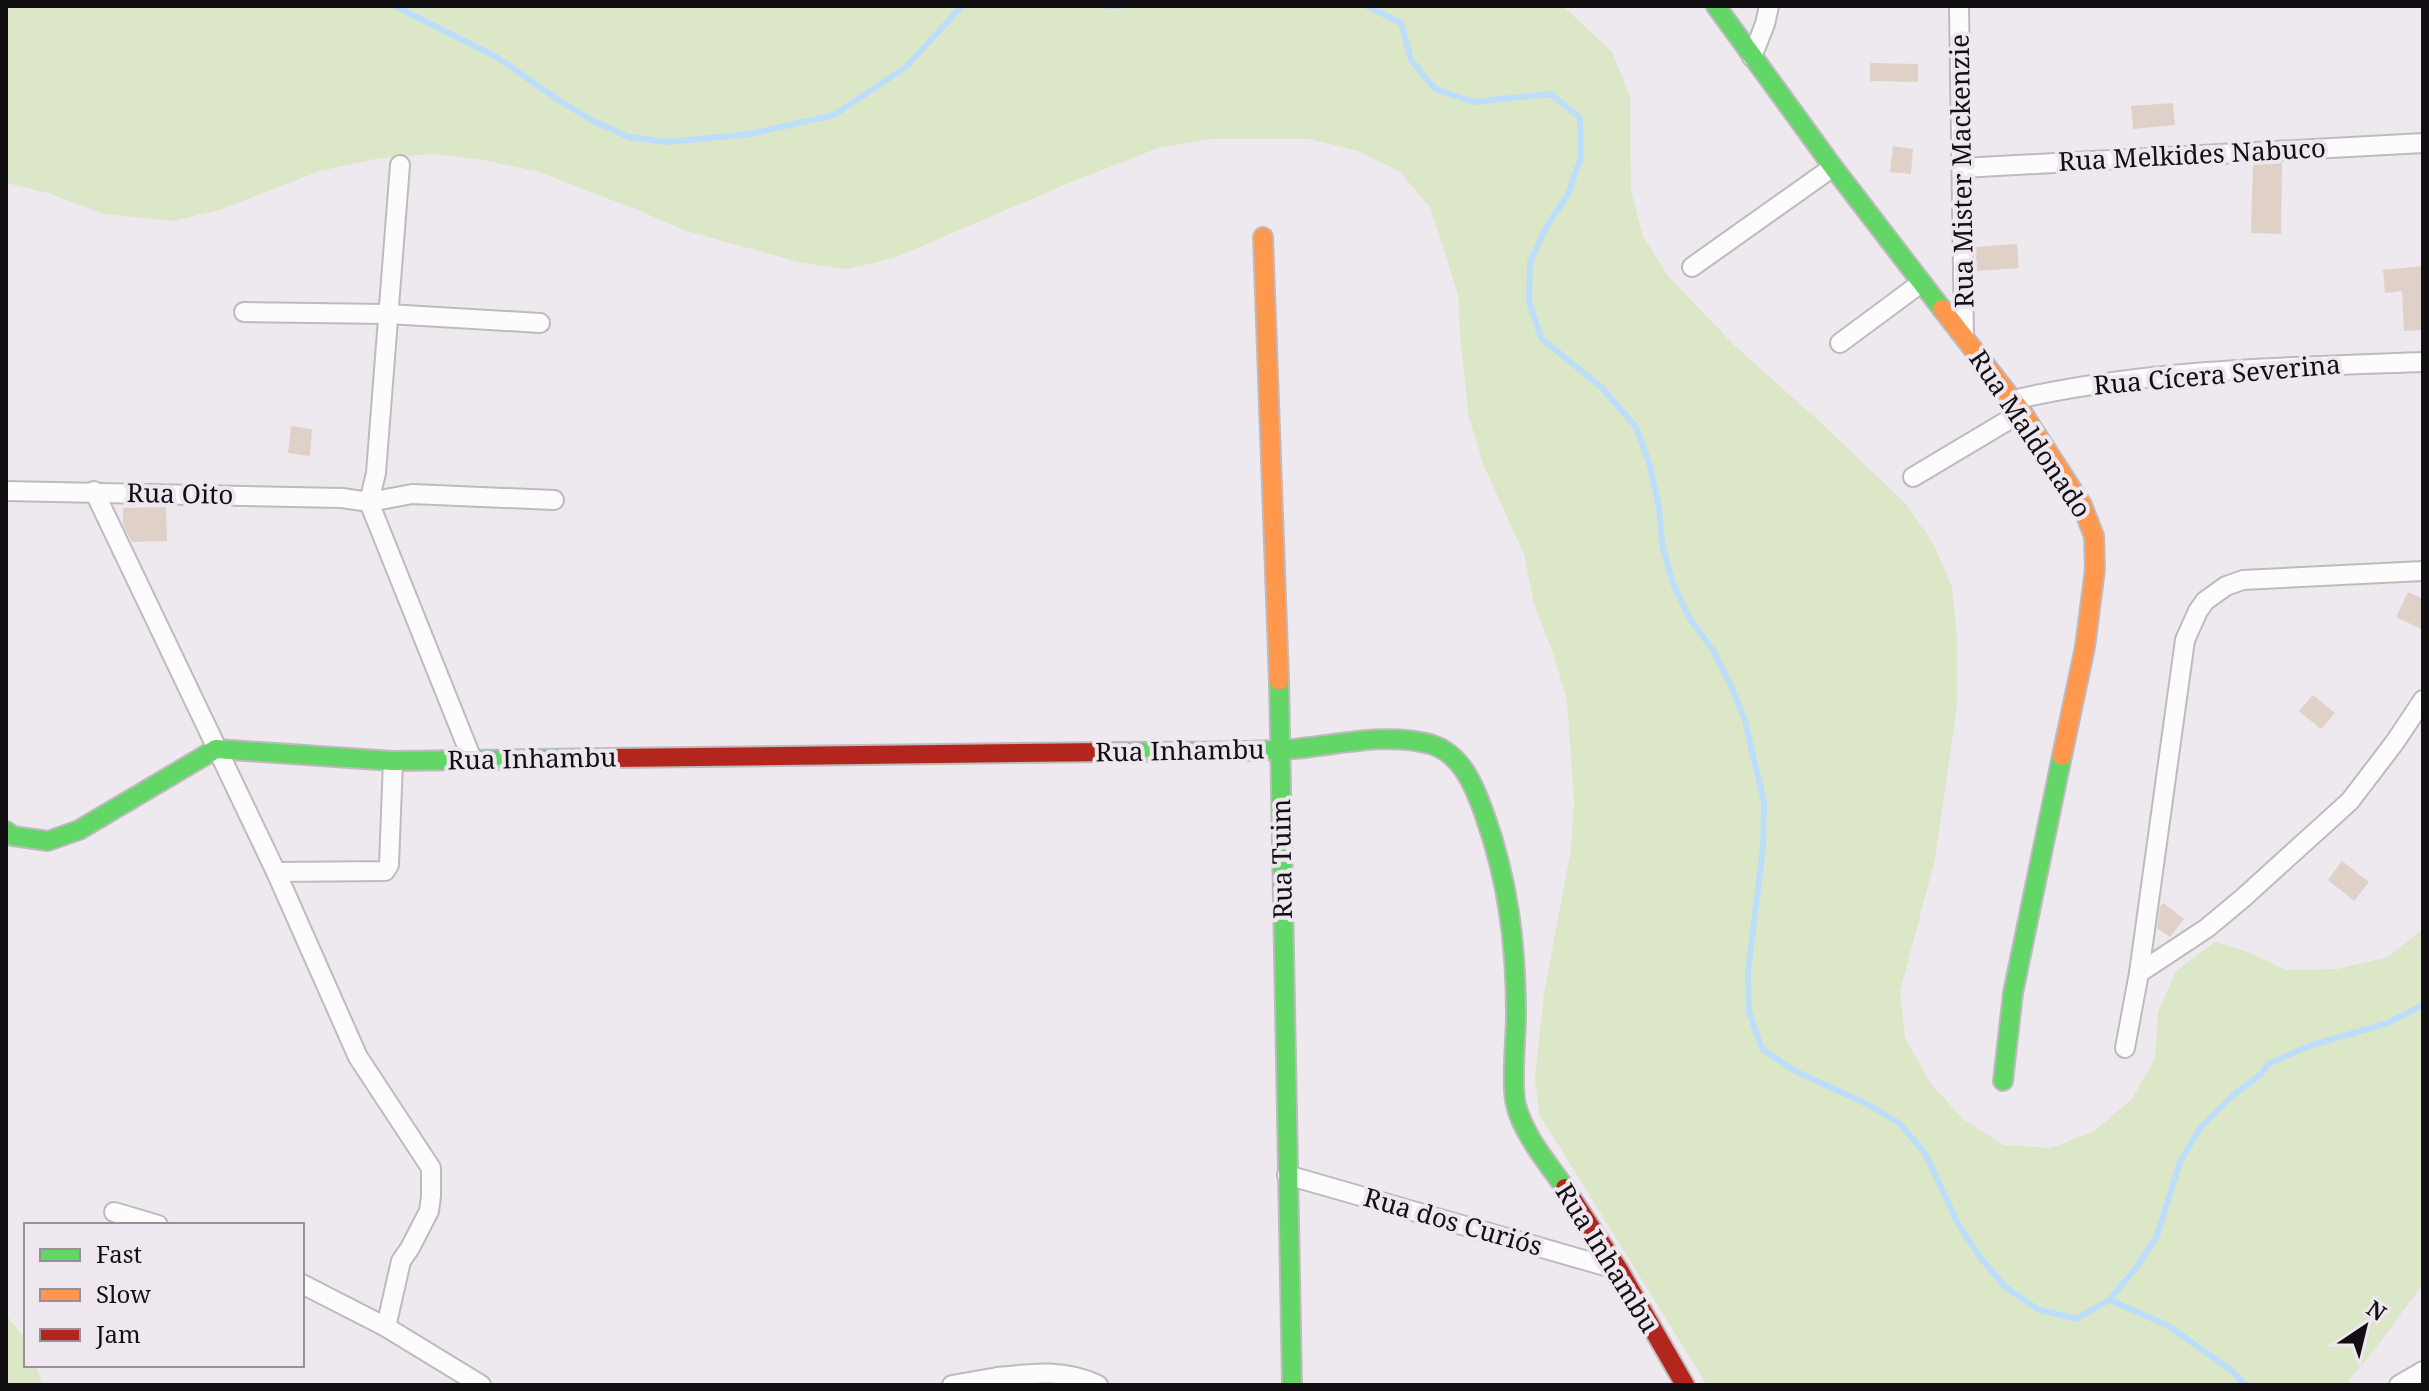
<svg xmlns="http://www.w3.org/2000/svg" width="2429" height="1391" viewBox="0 0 2429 1391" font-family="'Noto Serif',serif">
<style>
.green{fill:#dbe7c7}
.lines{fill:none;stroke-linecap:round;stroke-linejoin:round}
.stream{stroke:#bcdefa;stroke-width:6}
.building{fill:#dfd1c8}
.street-casing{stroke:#bebabe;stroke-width:22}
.fast-casing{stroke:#bebabe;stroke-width:22}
.slow-casing{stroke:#bebabe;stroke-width:22}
.jam-casing{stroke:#bebabe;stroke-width:22}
.street{stroke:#fcfcfc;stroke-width:18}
.fast{stroke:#63d668;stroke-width:18}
.slow{stroke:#ff974d;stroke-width:18}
.jam{stroke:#b3261e;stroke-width:18}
.labels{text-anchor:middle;stroke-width:8;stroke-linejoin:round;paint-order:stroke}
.street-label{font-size:26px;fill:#120f12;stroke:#efe7f0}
</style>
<rect width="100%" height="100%" fill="#eee9ee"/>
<!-- green -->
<g class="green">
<polygon points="6,6 1563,6 1612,52 1630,96 1631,190 1643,237 1669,277 1735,346 1820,422 1906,504 1933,543 1952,587 1957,637 1957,706 1935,859 1900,992 1905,1038 1931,1084 1963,1119 2004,1145 2051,1148 2094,1131 2131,1100 2155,1059 2158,1012 2176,971 2215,942 2245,951 2287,970 2338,969 2388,957 2423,929 2423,1284 2374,1350 2345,1385 1707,1385 1539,1114 1535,1078 1544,993 1571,849 1574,802 1567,700 1554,656 1534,604 1524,554 1484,466 1469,418 1461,346 1458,295 1445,252 1430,207 1399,171 1358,151 1309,139 1210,139 1158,148 1069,183 894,258 847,269 802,263 683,230 638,210 536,171 483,160 432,154 375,159 320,171 222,209 173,221 104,214 48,193 6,183"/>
<polygon points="6,1315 26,1340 26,1365 36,1365 42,1385 6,1385"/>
</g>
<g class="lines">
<!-- stream -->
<g class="stream">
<polyline points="395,6 495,56 560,101 593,121 629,137 668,142 750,134 834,115 906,67 962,6"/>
<polyline points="1108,6 1122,6"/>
<polyline points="1367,6 1401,23 1411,60 1435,89 1473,102 1551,94 1580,118 1581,157 1568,194 1547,226 1530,262 1529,302 1541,338 1601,387 1636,427 1649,463 1659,507 1662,544 1673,583 1690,619 1713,650 1731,686 1745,721 1764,802 1763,847 1748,971 1749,1012 1762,1049 1795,1071 1867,1104 1899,1123 1925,1153 1958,1224 1980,1257 2004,1286 2037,1309 2076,1319 2109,1300 2136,1268 2157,1236 2180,1162 2200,1128 2231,1097 2261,1074 2268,1064 2309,1046 2385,1024 2423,1005"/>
<polyline points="2109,1300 2167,1325 2231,1370 2246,1385"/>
</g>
</g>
<!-- building -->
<g class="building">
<polygon points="1870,63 1918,64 1918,82 1870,81"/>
<polygon points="2173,103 2175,125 2133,129 2131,106"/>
<polygon points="1893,146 1913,149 1911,174 1890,172"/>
<polygon points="2282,163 2281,234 2251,233 2253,164"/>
<polygon points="2017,244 2019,268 1977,271 1975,247"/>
<polygon points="2423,266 2423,330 2404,331 2402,291 2385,293 2383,270"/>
<polygon points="291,426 312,429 310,456 288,453"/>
<polygon points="166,507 167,541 132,542 123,525 123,508"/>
<polygon points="2408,592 2423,599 2423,630 2396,617"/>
<polygon points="2313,695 2335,713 2321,729 2299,711"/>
<polygon points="2342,861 2369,882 2354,901 2328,880"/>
<polygon points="2163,903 2184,919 2170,937 2157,928 2160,907"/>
</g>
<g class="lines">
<!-- street casing -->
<g class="street-casing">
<g id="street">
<polyline points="1959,6 1964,337"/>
<polyline points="1752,57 1765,24 1769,6"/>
<polyline points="400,165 376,473 369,502 412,494 554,500"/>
<polyline points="1962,168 2423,143"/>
<polyline points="1692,267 1833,167"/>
<polyline points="244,312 388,314 540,323"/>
<polyline points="1840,343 1921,283"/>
<path d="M2013 400C2147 369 2286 367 2423 362"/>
<polyline points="1913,477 2022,412"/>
<polyline points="6,491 342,498 369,502 472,759"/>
<polyline points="94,491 276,872 358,1057 431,1168 431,1196 429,1211 410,1248 401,1261 386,1327"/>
<polyline points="276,872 385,871 389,865 393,761"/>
<polyline points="2139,973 2207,928 2243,898 2350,801 2395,742 2423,700"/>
<polyline points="2125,1048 2139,973 2185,640 2198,611 2205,601 2226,586 2243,580 2423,571"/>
<polyline points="1287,1175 1619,1270"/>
<polyline points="114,1212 158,1225"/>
<polyline points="302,1284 386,1327 481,1385"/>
<polyline points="952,1385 998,1377"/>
<path d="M997 1385 998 1377C1033 1373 1065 1369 1098 1385"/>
<polyline points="2399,1385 2423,1371"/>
</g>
</g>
<!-- fast casing -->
<g class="fast-casing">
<g id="fast">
<polyline points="1716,6 1833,167 1942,309"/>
<polyline points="1279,681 1292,1385"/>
<path d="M1109 752C1166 751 1223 753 1279 750 1328 748 1381 731 1430 744 1461 753 1474 785 1484 813 1508 880 1516 943 1516 1015 1516 1038 1511 1085 1516 1105 1524 1136 1548 1163 1565 1188"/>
<polyline points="6,831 13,836 48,841 79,830 216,749 393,761 612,758"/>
<polyline points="2003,1081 2013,993 2062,756"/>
</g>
</g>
<!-- slow casing -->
<g class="slow-casing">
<g id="slow">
<polyline points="1263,237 1279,681"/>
<polyline points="1942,309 2022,412 2082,505 2094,536 2095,569 2085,647 2062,756"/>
</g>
</g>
<!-- jam casing -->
<g class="jam-casing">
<g id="jam">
<polyline points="612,758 1109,752"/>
<polyline points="1565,1188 1619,1270 1685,1385"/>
</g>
</g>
<!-- street -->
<use href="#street" class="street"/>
<!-- fast -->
<use href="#fast" class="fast"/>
<!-- slow -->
<use href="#slow" class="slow"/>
<!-- jam -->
<use href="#jam" class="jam"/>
</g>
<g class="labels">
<!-- street labels -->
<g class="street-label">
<text transform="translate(2192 155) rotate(-3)" y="9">Rua Melkides Nabuco</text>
<text transform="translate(1962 171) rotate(-91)" y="9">Rua Mister Mackenzie</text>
<text transform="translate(2217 375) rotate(-5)" y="9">Rua Cícera Severina</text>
<text transform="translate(2030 434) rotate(56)" y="9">Rua Maldonado</text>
<text transform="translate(180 494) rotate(1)" y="9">Rua Oito</text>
<text transform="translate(1180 751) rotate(-1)" y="9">Rua Inhambu</text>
<text transform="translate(532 759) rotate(-1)" y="9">Rua Inhambu</text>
<text transform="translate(1282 859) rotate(-91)" y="9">Rua Tuim</text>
<text transform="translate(1453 1222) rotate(16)" y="9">Rua dos Curiós</text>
<text transform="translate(1607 1258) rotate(58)" y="9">Rua Inhambu</text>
</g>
</g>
<!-- border -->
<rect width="2429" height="1391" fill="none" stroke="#120f12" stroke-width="16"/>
<!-- legend -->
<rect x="24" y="1223" width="280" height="144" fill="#efe7f0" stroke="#979197" stroke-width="2"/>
<rect x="40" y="1249" width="40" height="12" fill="#63d668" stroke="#979197" stroke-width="2"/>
<text x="96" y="1263" font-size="24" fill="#120f12">Fast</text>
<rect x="40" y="1289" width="40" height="12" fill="#ff974d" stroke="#979197" stroke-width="2"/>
<text x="96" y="1303" font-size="24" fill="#120f12">Slow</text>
<rect x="40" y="1329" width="40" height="12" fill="#b3261e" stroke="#979197" stroke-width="2"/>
<text x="96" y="1343" font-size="24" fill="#120f12">Jam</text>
<!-- north arrow -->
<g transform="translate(2365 1327) rotate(35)" stroke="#efe7f0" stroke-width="6" paint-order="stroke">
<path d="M0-6L14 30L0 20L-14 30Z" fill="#120f12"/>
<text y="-12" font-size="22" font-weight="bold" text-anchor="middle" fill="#120f12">N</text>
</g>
</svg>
